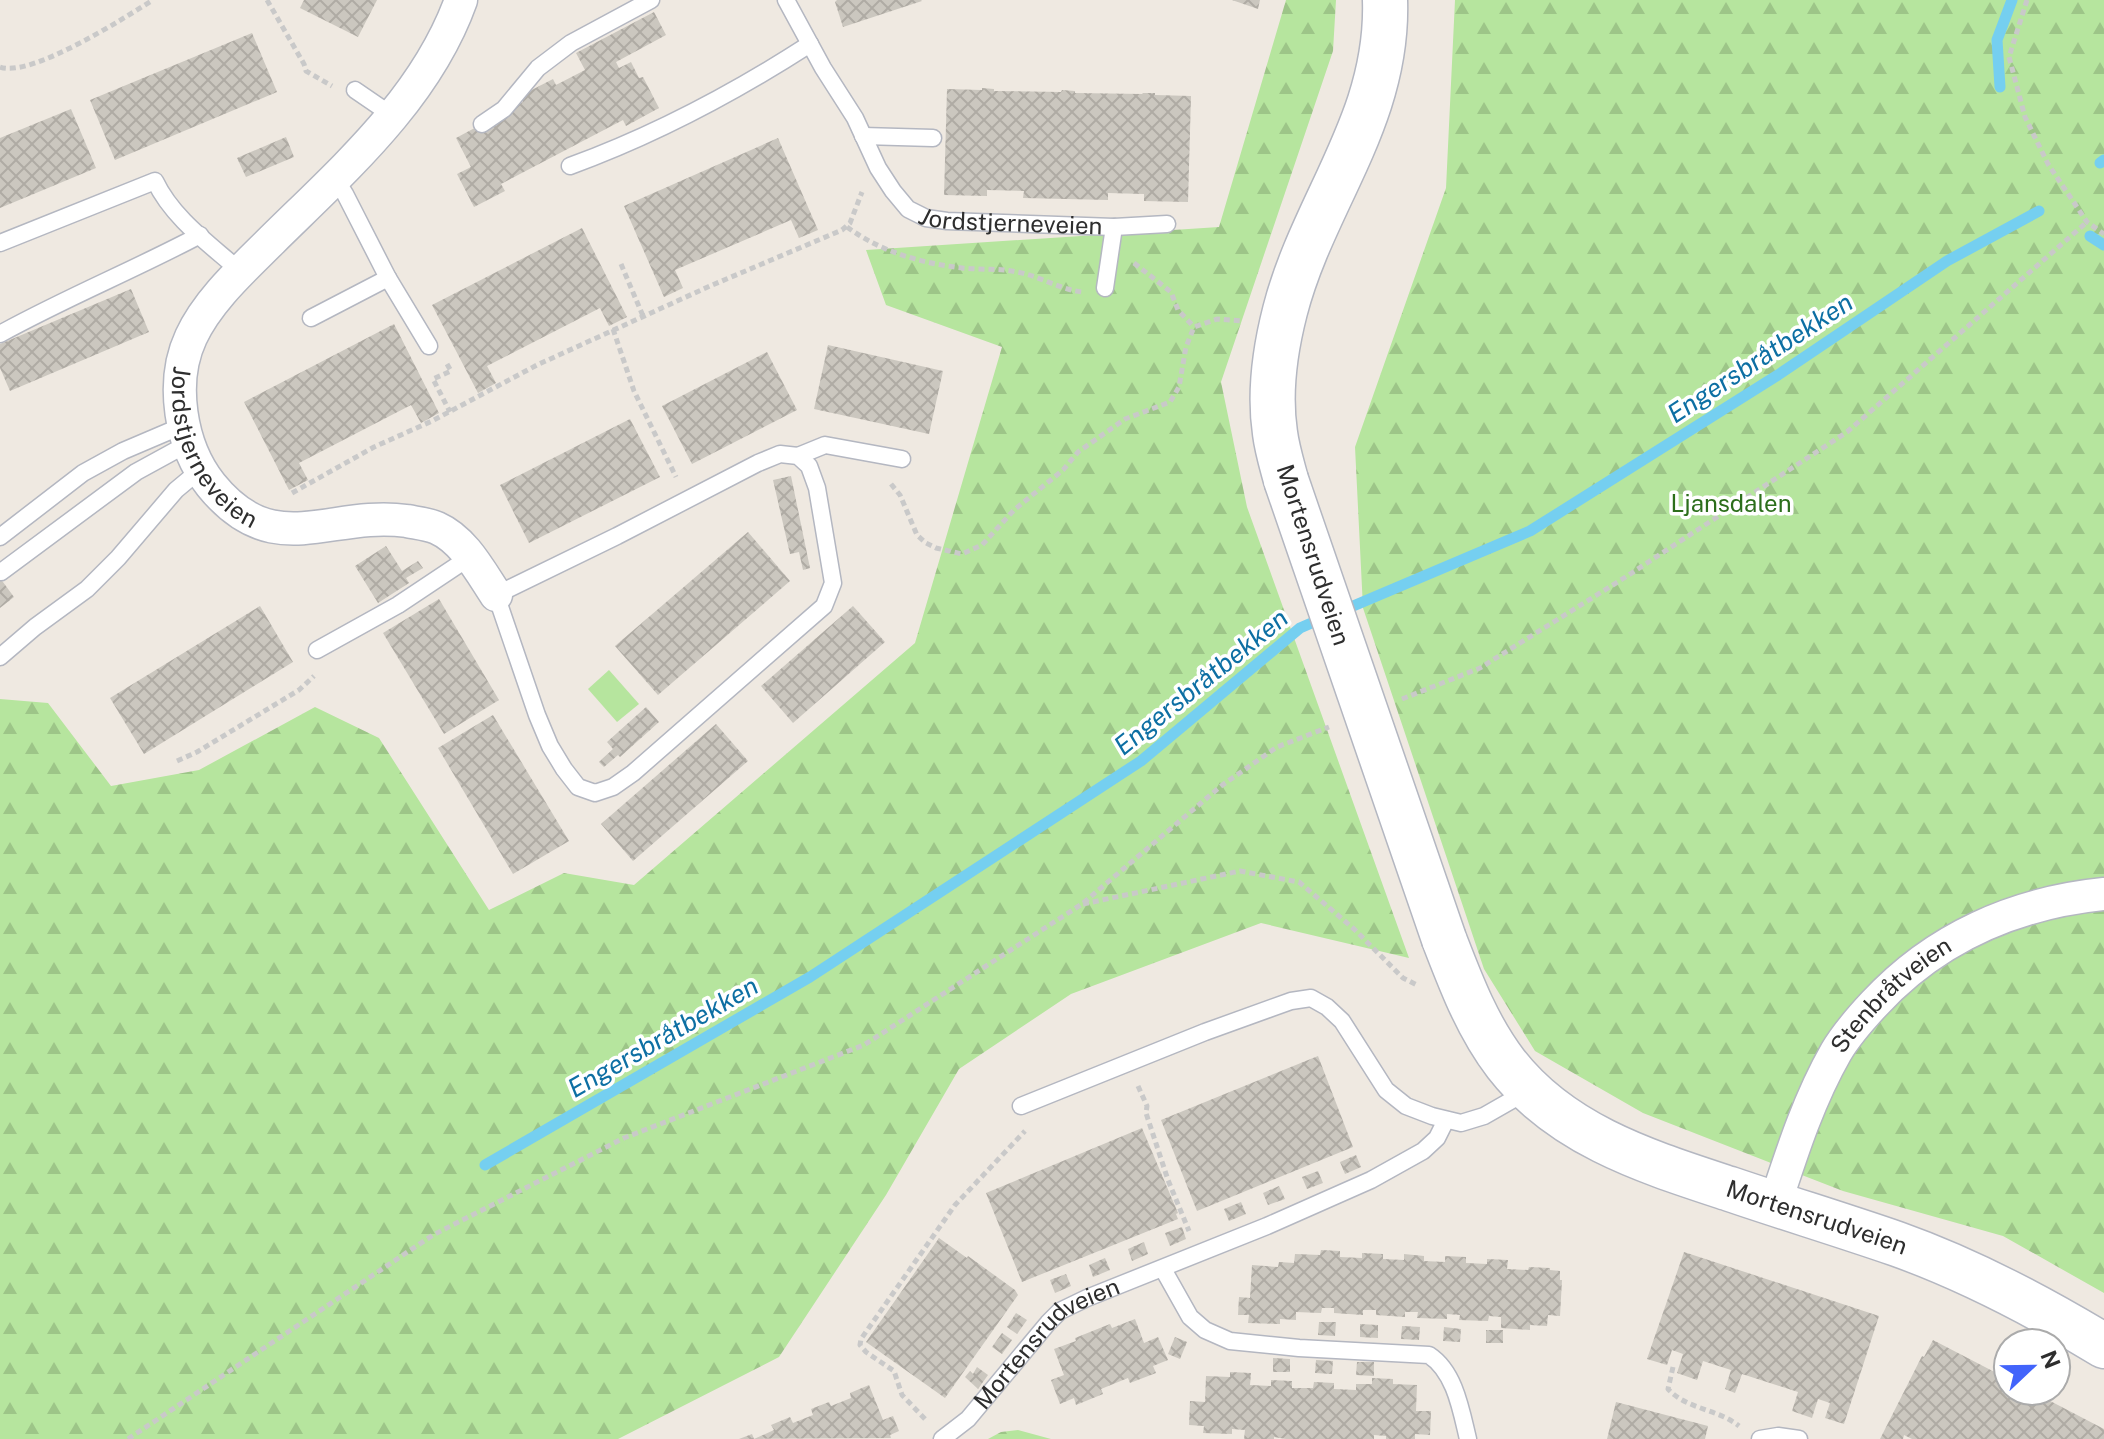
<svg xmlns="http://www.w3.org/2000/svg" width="2104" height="1439" viewBox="0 0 2104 1439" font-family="'Public Sans',sans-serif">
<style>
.forest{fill:url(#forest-firs)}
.park{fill:#b6e59e}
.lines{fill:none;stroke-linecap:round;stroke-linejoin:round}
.stream{stroke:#75cff0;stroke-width:11}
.building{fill:url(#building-cross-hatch)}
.lane-casing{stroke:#b4b7c1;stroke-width:19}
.street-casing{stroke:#b4b7c1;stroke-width:35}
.secondary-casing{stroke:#b4b7c1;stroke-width:47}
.path{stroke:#c9c9c9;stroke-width:5;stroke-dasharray:6 4;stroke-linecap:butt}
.lane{stroke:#fff;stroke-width:16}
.street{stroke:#fff;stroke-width:32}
.secondary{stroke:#fff;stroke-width:44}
.secondary-bridge-casing{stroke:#b4b7c1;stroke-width:47;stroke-linecap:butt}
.secondary-bridge{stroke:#fff;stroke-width:44}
.labels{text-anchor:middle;stroke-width:7;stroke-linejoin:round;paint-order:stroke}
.street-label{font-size:24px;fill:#2e2e2e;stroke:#fff}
.park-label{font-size:24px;fill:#2c6e1b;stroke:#fff}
.water-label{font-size:26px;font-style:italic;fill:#0d6fa3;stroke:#fff}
</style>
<defs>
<pattern id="forest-firs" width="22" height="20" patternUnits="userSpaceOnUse" patternTransform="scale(2)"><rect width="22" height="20" fill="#b6e59e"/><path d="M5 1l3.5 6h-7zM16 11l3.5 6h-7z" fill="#9dc588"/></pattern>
<pattern id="building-cross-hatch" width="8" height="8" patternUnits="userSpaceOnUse" patternTransform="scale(2)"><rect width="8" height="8" fill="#cbc7bf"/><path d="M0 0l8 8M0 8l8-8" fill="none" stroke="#afaba4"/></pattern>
</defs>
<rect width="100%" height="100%" fill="#efe9e1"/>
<!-- forest -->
<g class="forest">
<polygon points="1286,0 1336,0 1333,51 1221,382 1247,507 1409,958 1261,923 1071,994 959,1069 886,1195 779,1357 618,1439 0,1439 0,699 48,703 111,786 199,770 315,707 379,738 489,910 564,873 634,885 915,643 1002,347 886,305 866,250 1219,227"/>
<polygon points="1455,0 2104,0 2104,1293 2003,1236 1843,1191 1643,1113 1535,1051 1484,969 1363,608 1355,447 1446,188"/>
<polygon points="1018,1430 1051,1439 988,1439 1001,1432"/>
</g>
<!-- park -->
<polygon class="park" points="609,670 639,704 617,722 588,689"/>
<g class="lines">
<!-- stream -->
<g class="stream">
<polyline points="2000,87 1997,40 2012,0"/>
<polyline points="2100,163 2104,160"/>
<polyline points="2090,236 2104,245"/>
<polyline points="1339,612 1530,531 1778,375 1947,261 2039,211"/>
<polyline points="485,1165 810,977 1141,761 1300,628 1323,618"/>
</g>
</g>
<!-- building -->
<g class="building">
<polygon points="304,0 377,0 358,37 300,8"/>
<polygon points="837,0 921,0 922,1 843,27 835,2"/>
<polygon points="1232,0 1260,0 1258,9"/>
<polygon points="654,12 666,35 616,62 619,68 631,62 639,78 643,77 659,108 626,126 623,120 501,184 505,191 474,207 457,174 471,167 456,138 523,102 520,96 553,79 556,85 585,70 576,53"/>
<polygon points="252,33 277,92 115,160 90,100"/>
<polygon points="982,88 994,89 994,91 1061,92 1062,90 1075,91 1075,93 1143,94 1142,93 1155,93 1155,95 1191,96 1188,202 1144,201 1144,194 1108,193 1108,200 1023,198 1024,191 987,190 987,196 944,195 947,89 982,90"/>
<polygon points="71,109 96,168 0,208 0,138"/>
<polygon points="286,137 294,157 246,177 237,158"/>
<polygon points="778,138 818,230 799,238 791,220 675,270 683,288 664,297 624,206"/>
<polygon points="582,228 627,317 609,326 600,308 487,366 496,383 478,393 432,305"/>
<polygon points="131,289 149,332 10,391 0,368 0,344"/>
<polygon points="394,324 439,413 421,423 411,405 299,463 308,480 289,490 244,402"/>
<polygon points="828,345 943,371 929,434 814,409"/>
<polygon points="767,352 797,410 692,464 662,406"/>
<polygon points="630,419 660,477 529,543 500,485"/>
<polygon points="791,476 810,568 803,570 799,552 790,554 773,480"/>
<polygon points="748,532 790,581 658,695 615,646"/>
<polygon points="386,546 402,571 418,561 423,568 406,578 409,583 378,603 355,566"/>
<polygon points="0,578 14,597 0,608"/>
<polygon points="439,599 499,700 444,734 383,633"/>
<polygon points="260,606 293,662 144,754 110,698"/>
<polygon points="853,606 885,642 793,723 761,686"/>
<polygon points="646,707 659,722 620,757 618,755 604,767 599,762 613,749 607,742"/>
<polygon points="493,715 569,841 513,874 438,748"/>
<polygon points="716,724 748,761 633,861 601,824"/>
<polygon points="1318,1056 1353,1147 1197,1211 1161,1120"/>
<polygon points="1142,1128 1178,1213 1176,1214 1178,1219 1022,1282 986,1193"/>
<polygon points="1356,1155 1361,1167 1345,1174 1340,1162"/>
<polygon points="1318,1171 1323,1183 1307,1189 1302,1177"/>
<polygon points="1279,1186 1285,1199 1268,1205 1263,1193"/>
<polygon points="1241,1202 1246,1214 1229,1221 1224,1209"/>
<polygon points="1182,1227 1186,1239 1170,1246 1165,1233"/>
<polygon points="939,1238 967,1258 968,1256 1015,1290 1018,1295 945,1398 866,1342"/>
<polygon points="1144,1242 1148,1254 1132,1261 1128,1249"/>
<polygon points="1321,1250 1340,1251 1340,1257 1362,1258 1362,1253 1383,1254 1383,1259 1404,1260 1404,1254 1424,1256 1424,1261 1445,1262 1445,1256 1466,1257 1466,1263 1487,1264 1487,1259 1508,1260 1507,1269 1528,1270 1529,1267 1550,1268 1550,1270 1560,1271 1560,1280 1562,1280 1560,1316 1548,1315 1547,1326 1530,1325 1530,1330 1501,1328 1501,1317 1489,1316 1488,1321 1459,1320 1460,1315 1447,1314 1447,1319 1417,1318 1418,1312 1405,1312 1405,1317 1376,1315 1376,1310 1363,1310 1363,1315 1334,1313 1334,1308 1322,1308 1321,1313 1296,1312 1296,1320 1280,1319 1280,1324 1248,1323 1249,1315 1238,1315 1239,1297 1250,1298 1252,1265 1278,1267 1279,1262 1294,1263 1295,1254 1320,1255"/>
<polygon points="1684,1252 1879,1316 1844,1424 1825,1418 1830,1403 1818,1399 1812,1418 1792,1411 1798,1392 1742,1374 1735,1393 1725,1389 1731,1370 1703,1361 1697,1380 1677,1373 1683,1354 1672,1350 1667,1365 1647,1359"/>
<polygon points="1105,1258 1110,1270 1093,1277 1089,1265"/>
<polygon points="1066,1274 1071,1286 1055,1293 1050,1280"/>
<polygon points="1016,1313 1027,1320 1017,1334 1007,1327"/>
<polygon points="1135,1319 1144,1343 1158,1337 1168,1360 1153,1366 1156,1373 1130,1383 1128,1378 1101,1389 1103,1394 1076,1405 1074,1398 1060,1404 1051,1380 1064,1375 1054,1349 1076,1341 1075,1338 1110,1324 1112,1328"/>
<polygon points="1319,1322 1336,1322 1335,1336 1318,1335"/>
<polygon points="1360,1324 1378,1325 1378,1338 1360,1337"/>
<polygon points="1402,1326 1420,1327 1419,1340 1401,1339"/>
<polygon points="1444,1327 1461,1329 1460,1342 1443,1341"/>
<rect x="1486" y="1330" width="17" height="13"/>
<polygon points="1002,1333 1012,1340 1002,1354 992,1347"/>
<polygon points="1175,1337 1187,1342 1180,1359 1168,1354"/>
<polygon points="1933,1340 2008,1379 2008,1391 2031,1391 2104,1429 2104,1439 1912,1439 1904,1435 1903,1439 1880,1439 1922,1356 1924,1357"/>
<polygon points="1273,1358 1290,1359 1290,1372 1273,1372"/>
<polygon points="1316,1360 1333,1361 1332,1374 1315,1373"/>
<polygon points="1357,1362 1374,1362 1374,1376 1356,1375"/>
<polygon points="977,1367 988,1375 978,1389 965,1377 970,1371 973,1374"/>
<polygon points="1230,1372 1251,1373 1250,1385 1271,1386 1271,1380 1292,1381 1292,1388 1313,1388 1314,1382 1334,1383 1334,1389 1356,1390 1356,1384 1372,1384 1372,1378 1393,1379 1393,1384 1417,1385 1416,1411 1431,1411 1430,1435 1415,1434 1415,1439 1386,1439 1386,1436 1374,1435 1374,1439 1286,1439 1274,1437 1274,1439 1244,1439 1245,1430 1232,1429 1232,1434 1203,1433 1204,1426 1189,1425 1190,1401 1205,1402 1206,1376 1230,1377"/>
<polygon points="869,1385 883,1420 893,1416 899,1431 890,1435 891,1438 739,1439 752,1434 754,1439 774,1430 771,1425 790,1417 793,1423 813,1415 811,1409 829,1402 831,1406 851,1398 850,1393"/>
<polygon points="1616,1402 1708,1426 1705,1439 1607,1439"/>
</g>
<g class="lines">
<!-- lane casing -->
<g class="lane-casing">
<g id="lane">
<path id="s1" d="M786 0 823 68 855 118 878 168 893 191 908 209 926 218 947 221 1114 227 1167 224"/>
<polyline points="355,90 393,116"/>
<polyline points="482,124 504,109 538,68 571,43 651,0"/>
<polyline points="863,136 933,138"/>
<path d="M570 166C655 135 734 93 810 44"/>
<polyline points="335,178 345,194 388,278 429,346"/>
<path d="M0 243 155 181C173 219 211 245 241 272"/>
<polyline points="1105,288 1114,227"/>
<polyline points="311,318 388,278"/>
<path d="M0 334C65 298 134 270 200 235"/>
<polygon points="780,454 798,456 809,466 817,488 833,583 824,606 633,773 613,787 595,793 578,787 564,769 550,746 537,715 496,595 617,536 758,463"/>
<polyline points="798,456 825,445 902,459"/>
<polyline points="0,537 83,473 123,451 184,425"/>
<polyline points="1,572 136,472 189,443"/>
<polyline points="317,650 398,605 470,557"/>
<polyline points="0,657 35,627 87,589 118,558 176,490 200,470"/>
<polyline points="1021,1106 1205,1032 1291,1001 1311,998 1327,1007 1342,1021 1386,1090 1406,1106 1432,1116 1461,1123 1484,1116 1526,1092"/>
<path d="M1163 1269 1190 1317 1205 1330 1230 1341 1299 1348 1429 1355C1455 1372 1461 1410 1468 1439"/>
<path id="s2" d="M942 1439 968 1419 1048 1323 1060 1311 1087 1298 1267 1226 1371 1180 1423 1151 1437 1138 1446 1120"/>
<polyline points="1760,1439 1778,1436 1799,1439"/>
</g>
</g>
<!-- street casing -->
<g class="street-casing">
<g id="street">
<path id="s3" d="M461 0C426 98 344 169 272 240 244 268 208 300 191 337 170 382 180 446 211 485 274 563 329 510 407 521 417 523 428 524 437 528 464 540 480 571 496 595"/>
<path id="s4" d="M1775 1204C1792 1152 1809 1099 1836 1052 1846 1035 1860 1019 1874 1004 1935 938 2015 903 2104 894"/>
</g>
</g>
<!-- secondary casing -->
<g class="secondary-casing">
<g id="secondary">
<path d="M1286 480C1282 465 1277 449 1275 433 1269 393 1275 350 1285 311 1313 202 1389 120 1385 0"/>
<path id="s5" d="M1444 939C1461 983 1477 1026 1506 1064 1562 1136 1648 1162 1730 1189 1786 1208 1842 1225 1897 1244 1970 1270 2038 1306 2104 1346"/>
</g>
</g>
<!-- path -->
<g class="path">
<polyline points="267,0 304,64 306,71 332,86"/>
<polyline points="2027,0 2009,57 2025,117 2048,164 2087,222 2104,234"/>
<path d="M0 67C31 78 124 18 153 0"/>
<path d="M847 227C881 252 921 263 962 268 980 270 999 268 1017 272 1040 276 1058 289 1082 292"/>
<polyline points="1134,263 1171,292 1178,310 1194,327"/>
<polyline points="621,264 643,316"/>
<polyline points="613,329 634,391 676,477"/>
<polyline points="447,364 451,371 433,379 450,412"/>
<polyline points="891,484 900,495 917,535 926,543 936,548 962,554 982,545 1014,510 1063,470 1078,452 1125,419 1170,402 1179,387 1186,347 1194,327 1217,319 1242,321"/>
<polyline points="292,493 374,447 432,421 537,365 710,286 842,230 850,223 862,192"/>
<polyline points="1402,699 1480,668 1624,578 1847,432 2087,222"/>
<polyline points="177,761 197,752 299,690 314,676"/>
<polyline points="1083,904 1240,871 1299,882 1354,929 1403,978 1417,985"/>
<polyline points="1138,1086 1147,1106 1146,1113 1168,1180 1189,1231"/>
<path d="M1673 1367 1668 1389C1686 1409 1718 1409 1739 1426"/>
<polyline points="925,1419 902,1395 894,1371 866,1352 860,1345 861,1339 955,1205 1025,1131"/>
<polyline points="128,1439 433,1235 624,1138 864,1045 1082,904 1221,786 1277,747 1329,727"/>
</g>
<!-- lane -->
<use href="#lane" class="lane"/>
<!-- street -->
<use href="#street" class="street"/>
<!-- secondary -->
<use href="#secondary" class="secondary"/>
<!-- secondary-bridge casing -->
<g class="secondary-bridge-casing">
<polyline id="secondary-bridge" points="1286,480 1444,939"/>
</g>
<!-- secondary-bridge -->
<use href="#secondary-bridge" class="secondary-bridge"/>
</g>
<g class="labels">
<!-- street labels -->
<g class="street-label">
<text dy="8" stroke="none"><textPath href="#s1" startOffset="348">Jordstjerneveien</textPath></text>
<text dy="8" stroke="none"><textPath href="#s3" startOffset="558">Jordstjerneveien</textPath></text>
<text transform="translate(1313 555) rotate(72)" y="8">Mortensrudveien</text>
<text dy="8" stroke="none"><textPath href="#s4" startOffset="244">Stenbråtveien</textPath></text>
<text dy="8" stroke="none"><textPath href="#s5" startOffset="492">Mortensrudveien</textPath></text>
<text dy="8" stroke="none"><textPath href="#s2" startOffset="144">Mortensrudveien</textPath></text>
</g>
<!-- park labels -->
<g class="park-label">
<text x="1731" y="512">Ljansdalen</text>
</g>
<!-- water labels -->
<g class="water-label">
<text transform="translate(1760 358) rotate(-33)" y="9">Engersbråtbekken</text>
<text transform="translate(1201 682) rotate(-39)" y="9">Engersbråtbekken</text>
<text transform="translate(663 1037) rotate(-30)" y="9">Engersbråtbekken</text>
</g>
</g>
<!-- north arrow -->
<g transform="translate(2032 1367) rotate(68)"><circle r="38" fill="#ffffff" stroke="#ababab" stroke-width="2"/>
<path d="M0-6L14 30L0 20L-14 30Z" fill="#4264fb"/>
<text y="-12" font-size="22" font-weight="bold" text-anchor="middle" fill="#2e2e2e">N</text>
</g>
</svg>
